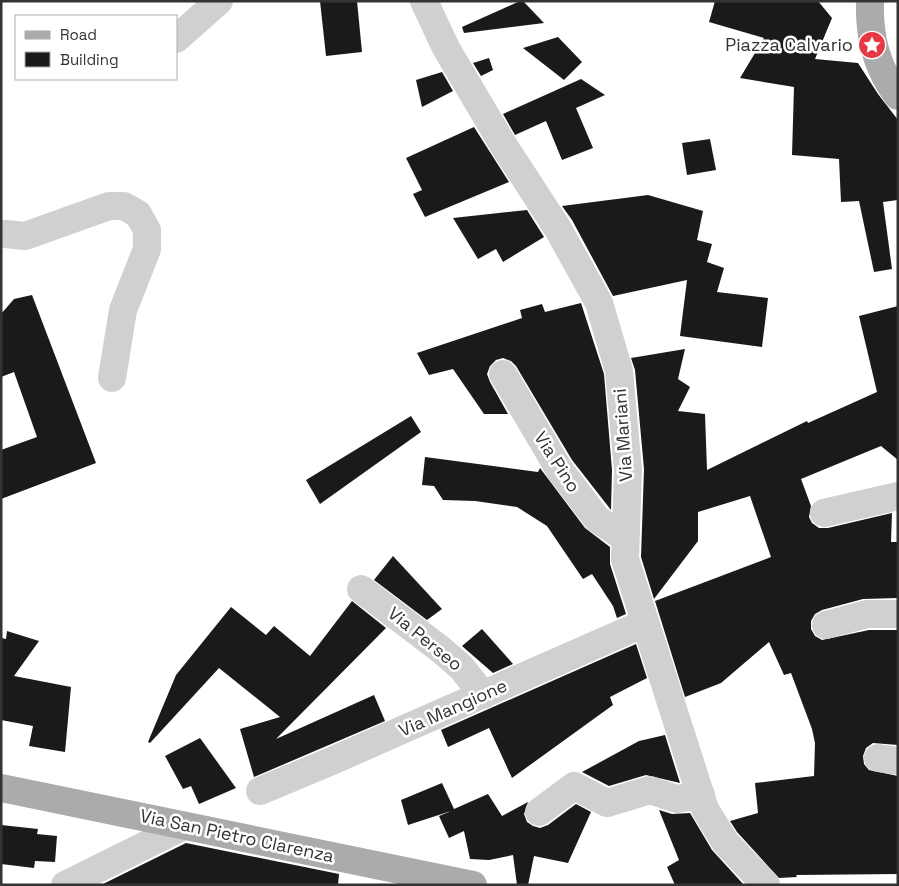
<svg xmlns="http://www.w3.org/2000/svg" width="899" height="886" viewBox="0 0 899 886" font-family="'Space Grotesk',sans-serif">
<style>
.building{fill:#1a1a1a}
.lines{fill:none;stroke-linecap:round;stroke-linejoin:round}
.minor{stroke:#d0d0d0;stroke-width:28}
.major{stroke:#ababab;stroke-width:28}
.labels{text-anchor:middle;stroke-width:5;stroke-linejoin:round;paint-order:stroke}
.poi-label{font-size:18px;fill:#333;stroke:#fff;text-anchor:end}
.street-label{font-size:18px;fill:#333;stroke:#fff}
</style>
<rect width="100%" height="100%" fill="#fff"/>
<!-- building -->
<g class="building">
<polygon points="320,1 357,1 362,52 326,56"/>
<polygon points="520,1 523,1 544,23 464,33 462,27"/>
<polygon points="715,1 818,1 832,18 815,59 858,63 878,94 898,120 898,200 883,202 892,269 874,272 859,201 841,202 839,159 792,155 794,87 740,78 764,38 709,22"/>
<polygon points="558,37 582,62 564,80 523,48"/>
<polygon points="489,58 493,70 481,76 473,63"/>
<polygon points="442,72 453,91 422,107 416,80"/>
<polygon points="581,79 605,95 576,108 593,148 562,160 546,121 515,135 503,114"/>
<polygon points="474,127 509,182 425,217 413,194 422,190 406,158"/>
<polygon points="710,139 716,170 687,175 682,143"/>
<polygon points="648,195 703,211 697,240 712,244 707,262 724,268 717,292 768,298 762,347 680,336 687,280 613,296 572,220 562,206"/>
<polygon points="527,210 544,237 503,262 496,249 478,259 453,218"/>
<polygon points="32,295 96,463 1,499 1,450 37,437 14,372 1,377 1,314 14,299"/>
<polygon points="581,303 604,374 612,470 611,510 572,460 516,366 511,361 503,358 496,360 490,366 487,374 490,382 508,414 484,414 453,369 429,375 417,353 522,318 520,310 542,304 545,312"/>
<polygon points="898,306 898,460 881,446 801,479 811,506 809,517 812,523 819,528 828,528 892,513 891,542 898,542 898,598 863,599 822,610 815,614 811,621 811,629 815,636 822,640 869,630 898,630 898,745 873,743 866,748 863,756 864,764 869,770 898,776 898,874 796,875 797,877 779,878 737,832 730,821 758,813 755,783 814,776 815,743 812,729 791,673 784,675 769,642 721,683 685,697 655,601 771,557 750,496 698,512 698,541 654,599 641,557 644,469 635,370 631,358 685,349 678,379 690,387 678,411 705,414 707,470 807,421 808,423 877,392 859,316"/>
<polygon points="411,416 421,432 320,504 306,480"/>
<polygon points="425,457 538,472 540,468 585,528 610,547 610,564 626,614 617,618 613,606 592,574 583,579 547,526 517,507 475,501 443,500 434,486 422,485"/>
<polygon points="393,556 442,609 427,620 374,580"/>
<polygon points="352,601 386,628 276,739 374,695 385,721 254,777 240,729 280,717 219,668 150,743 148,742 176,675 231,607 266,635 274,626 310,656"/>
<polygon points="482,629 513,664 493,673 462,646"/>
<polygon points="7,631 39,641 14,676 71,687 65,752 29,746 33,726 1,720 1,638 6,639"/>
<polygon points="636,644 647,678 610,697 613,705 512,778 489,728 448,747 441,730"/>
<polygon points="665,735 680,783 646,775 609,786 582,772 639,741"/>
<polygon points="200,738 236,788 199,804 191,786 183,789 165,756"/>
<polygon points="442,783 454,809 488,794 502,816 528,802 524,814 527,822 533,826 540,828 548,825 576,804 591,812 568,863 534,856 528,885 517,885 513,855 489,860 470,859 464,831 449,838 439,816 451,811 408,825 401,800"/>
<polygon points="659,810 672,814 690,813 712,850 744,885 675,885 667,867 679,860"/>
<polygon points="1,825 38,829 37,834 57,836 55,862 35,861 34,868 1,864"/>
<polygon points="186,843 339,874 338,885 101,885"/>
</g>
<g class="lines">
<!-- minor -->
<g class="minor">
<polyline points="424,1 446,48 502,143 558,229 599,303 619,371 628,470 625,559 705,809 725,842 766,885"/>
<polyline points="176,39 219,1"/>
<polyline points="5,234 25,236 109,206 124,206 138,214 147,230 147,249 123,310 112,378"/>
<polyline points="503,374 559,469 597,519 625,538"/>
<polyline points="824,513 898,496"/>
<polyline points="361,589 440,649 461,667 483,695"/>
<polyline points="826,625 867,614 898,614"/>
<polyline points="878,758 898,761"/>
<polyline points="260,791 334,760 645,623"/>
<polyline points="539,812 574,786 607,803 650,790 677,799 701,795"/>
<polyline points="65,885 184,826"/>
</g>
<!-- major -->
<g class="major">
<path d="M870 1C869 37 876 67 898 96"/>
<polyline points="1,788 473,885"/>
</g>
</g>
<!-- icons -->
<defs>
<g id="sight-disc" transform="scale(1.4375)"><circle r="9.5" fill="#e63946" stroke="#fff"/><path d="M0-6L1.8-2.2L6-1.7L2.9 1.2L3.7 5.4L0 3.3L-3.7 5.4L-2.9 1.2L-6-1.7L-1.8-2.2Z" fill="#fff"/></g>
</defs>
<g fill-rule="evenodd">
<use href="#sight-disc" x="872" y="45"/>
</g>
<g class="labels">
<!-- poi labels -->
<g class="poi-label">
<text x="853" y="51">Piazza Calvario</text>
</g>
<!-- street labels -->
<g class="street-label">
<text transform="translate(623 435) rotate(-94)" y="6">Via Mariani</text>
<text transform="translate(557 462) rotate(57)" y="6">Via Pino</text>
<text transform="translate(425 639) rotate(39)" y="6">Via Perseo</text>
<text transform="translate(453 708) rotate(-24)" y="6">Via Mangione</text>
<text transform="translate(237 836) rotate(12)" y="6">Via San Pietro Clarenza</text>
</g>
</g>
<!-- border -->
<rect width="899" height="886" fill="none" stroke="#333333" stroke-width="5"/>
<!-- legend -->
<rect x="15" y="15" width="162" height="65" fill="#ffffff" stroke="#adadad"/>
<rect x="25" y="31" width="25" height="8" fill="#ababab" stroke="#adadad"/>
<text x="60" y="40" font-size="15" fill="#333333">Road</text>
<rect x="25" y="52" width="25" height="15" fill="#1a1a1a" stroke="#adadad"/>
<text x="60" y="65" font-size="15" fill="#333333">Building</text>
</svg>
